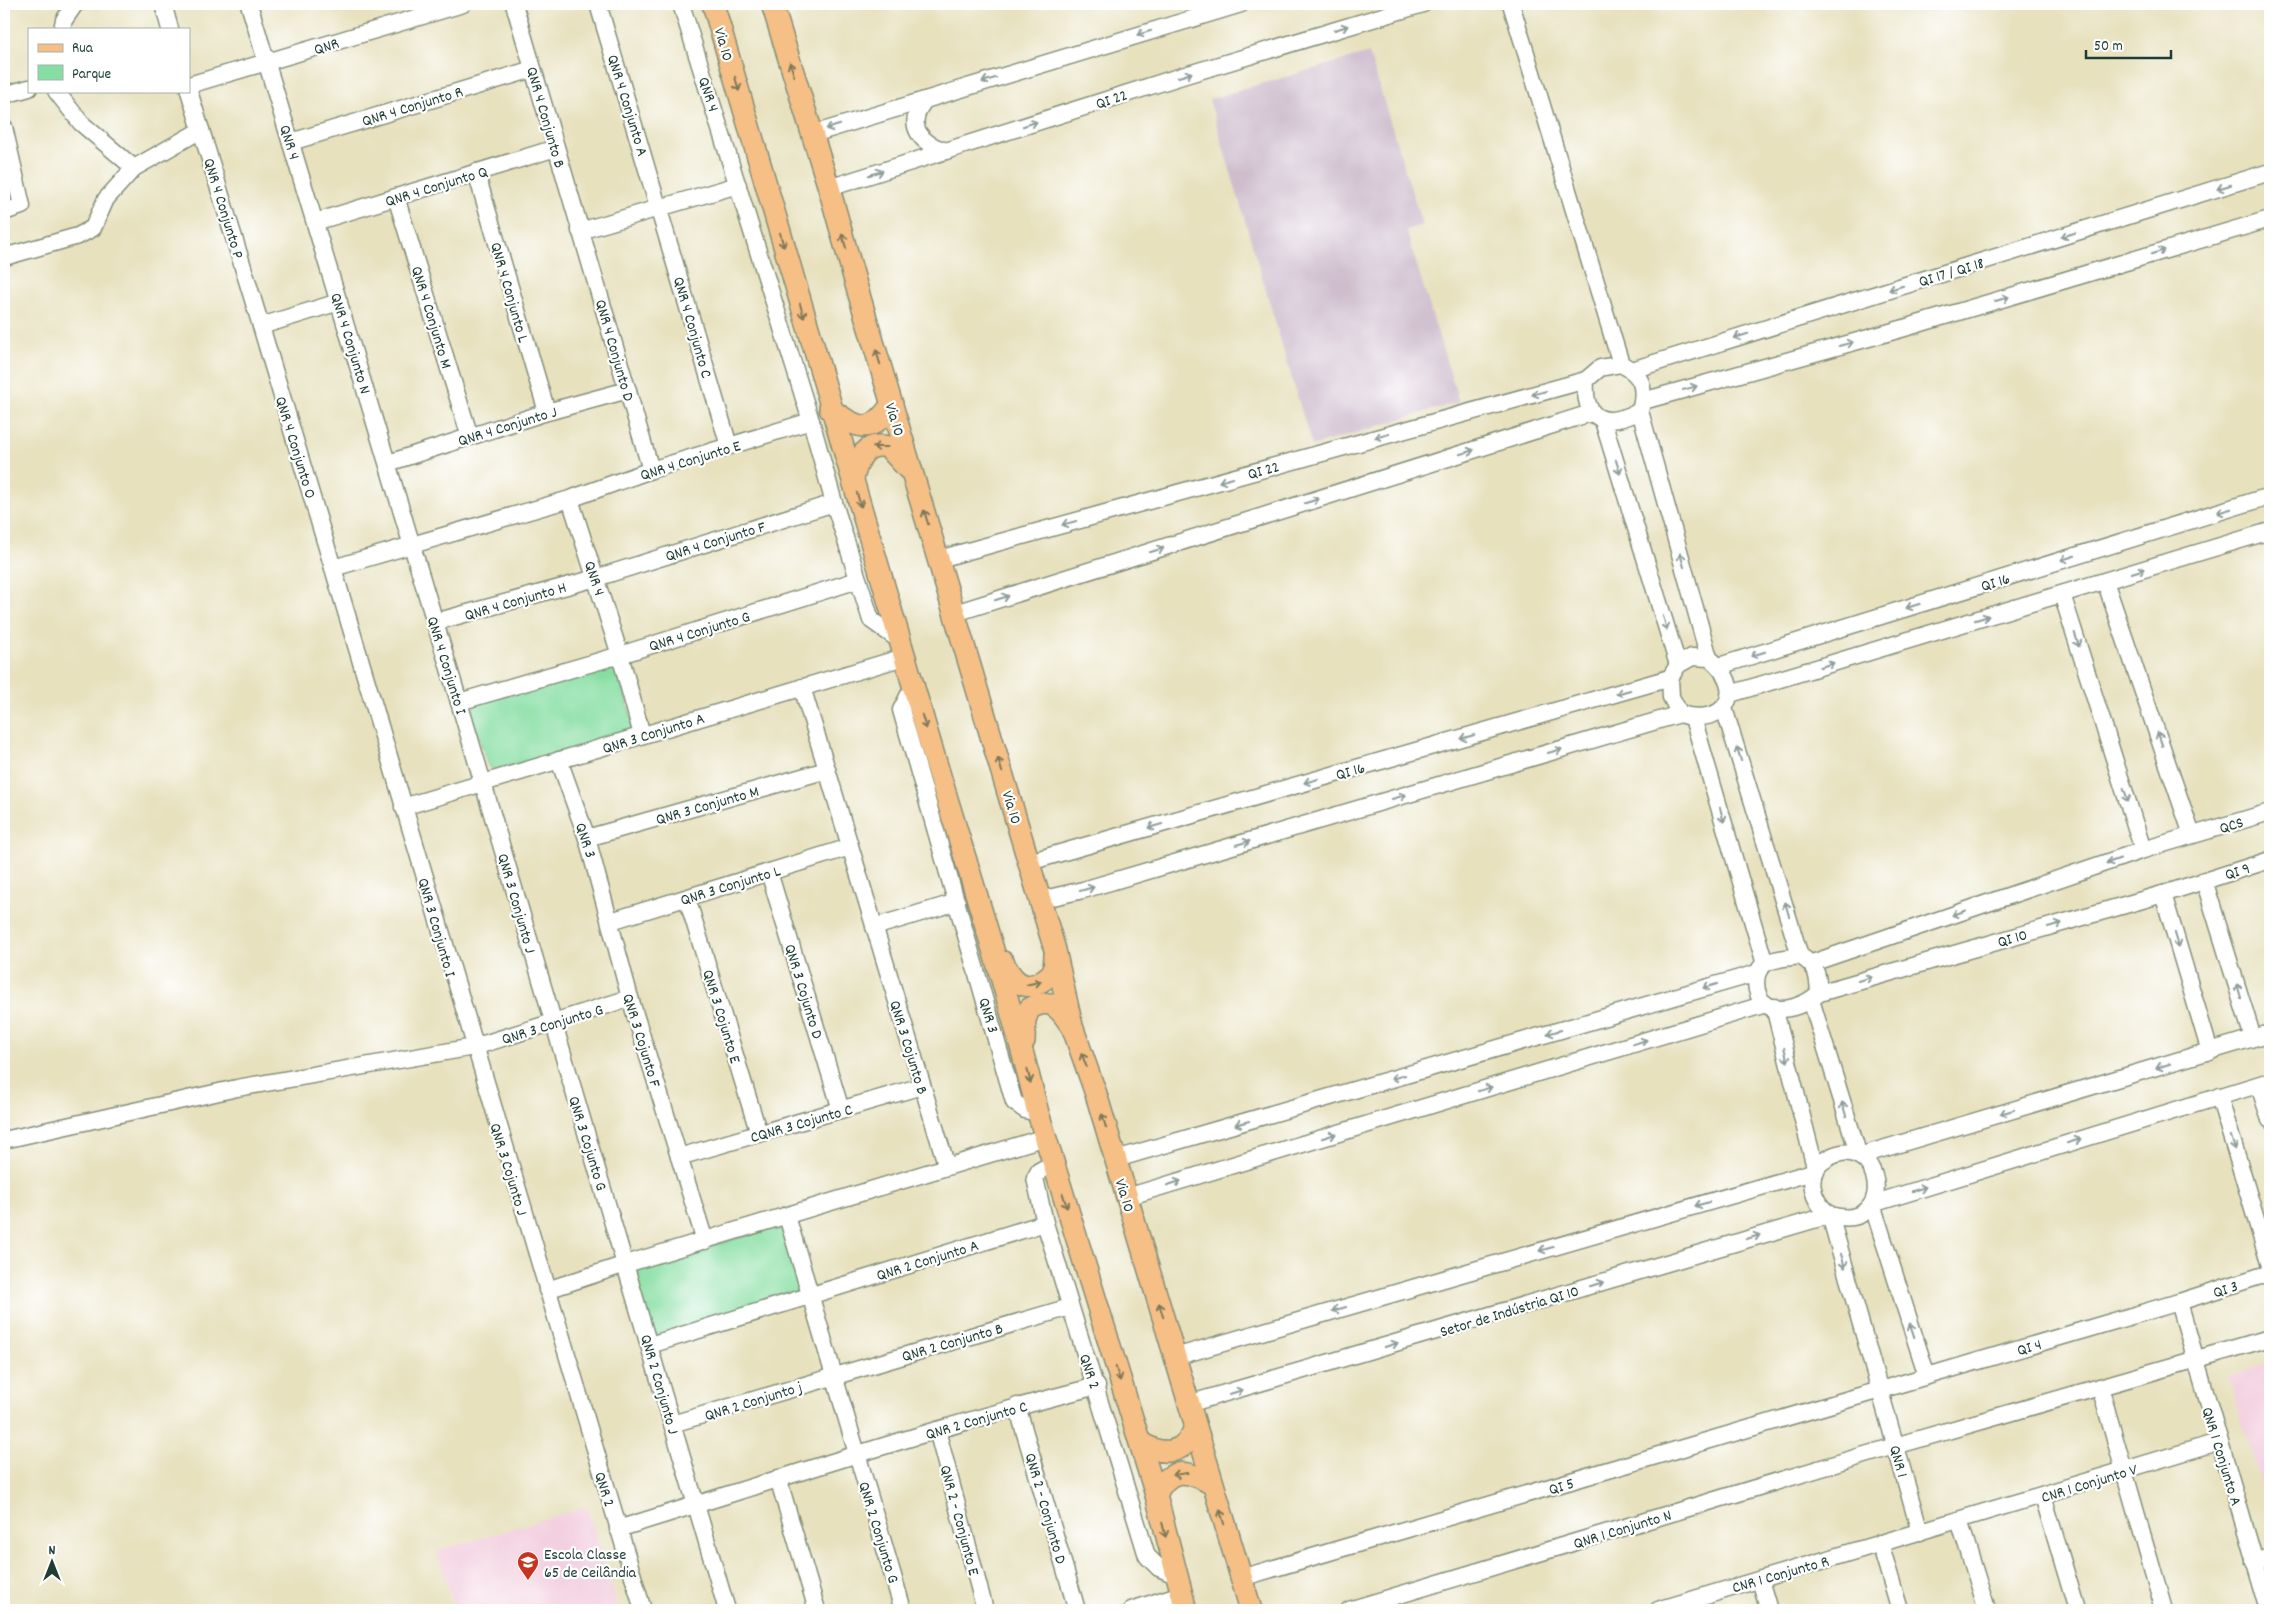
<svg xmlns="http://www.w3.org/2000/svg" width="2274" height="1614" viewBox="0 0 2274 1614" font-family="Dekko,sans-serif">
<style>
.built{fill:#f3cfdf}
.industrial{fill:#cfbdce}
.green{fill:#86dea2;stroke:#528e6b}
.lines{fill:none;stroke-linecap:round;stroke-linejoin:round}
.minor-casing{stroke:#838f79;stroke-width:19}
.major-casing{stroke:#838f79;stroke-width:24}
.minor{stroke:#fff;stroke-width:16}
.major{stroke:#f5bf86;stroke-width:21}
.oneway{stroke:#8f9e9a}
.oneway2{stroke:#7f7859}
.labels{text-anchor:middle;stroke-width:4.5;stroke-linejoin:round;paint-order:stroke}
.street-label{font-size:16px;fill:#1f3d34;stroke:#fff}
.poi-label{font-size:16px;fill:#1f3d34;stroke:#fff;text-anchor:start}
</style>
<rect width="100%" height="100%" fill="#fff"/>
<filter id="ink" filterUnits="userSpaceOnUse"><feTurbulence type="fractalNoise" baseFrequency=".02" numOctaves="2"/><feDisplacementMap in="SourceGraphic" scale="10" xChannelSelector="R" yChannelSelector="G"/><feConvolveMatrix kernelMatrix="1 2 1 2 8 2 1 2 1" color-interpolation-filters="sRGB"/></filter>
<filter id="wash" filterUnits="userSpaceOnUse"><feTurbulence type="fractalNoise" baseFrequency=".0096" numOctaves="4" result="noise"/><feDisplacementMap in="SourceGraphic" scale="20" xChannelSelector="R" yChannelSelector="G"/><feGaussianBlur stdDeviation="1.12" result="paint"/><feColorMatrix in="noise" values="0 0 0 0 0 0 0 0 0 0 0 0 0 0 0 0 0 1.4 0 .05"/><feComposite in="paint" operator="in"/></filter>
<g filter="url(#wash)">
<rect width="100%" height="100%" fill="#e7e1be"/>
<!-- built -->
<g class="built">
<polygon points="2270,1363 2270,1514 2228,1376"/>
<polygon points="587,1507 619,1610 455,1610 437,1551"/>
</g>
<!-- industrial -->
<polygon class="industrial" points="1369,53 1422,225 1406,230 1459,402 1312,446 1209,99"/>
<!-- green -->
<g class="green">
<polygon points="608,664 617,669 634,726 630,733 496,770 488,766 471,712 474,705"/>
<polygon points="776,1227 783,1230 799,1287 796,1294 658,1335 652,1334 635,1274 636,1268"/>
</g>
</g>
<g filter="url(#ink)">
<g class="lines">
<!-- minor casing -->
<g class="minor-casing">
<g id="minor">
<polyline points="163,4 170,29"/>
<polyline points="249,4 459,702 727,1610"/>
<polyline points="514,4 651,470"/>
<polyline points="598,4 729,446"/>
<polyline points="681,4 811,421 834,503 871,620 899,640"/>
<path d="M1511 4 1621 364C1643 375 1646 388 1640 411 1606 428 1583 422 1586 380L1600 368 1621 364"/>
<polyline points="62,29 64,20 75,4"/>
<polyline points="189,85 463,4"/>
<polyline points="56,91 81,123 134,168"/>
<polyline points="189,91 261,326 643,1610"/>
<polyline points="4,95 29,88"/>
<path d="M925 100C905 124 919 143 946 151"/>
<polyline points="4,127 22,206 4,212"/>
<polyline points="813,134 1241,4"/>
<polyline points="291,142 533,69"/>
<polyline points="476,172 547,412"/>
<polyline points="829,188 1182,76 1423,4"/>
<polyline points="396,197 470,437"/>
<polyline points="315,222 556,148"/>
<polyline points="580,231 738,185"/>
<polyline points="4,257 78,236 93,228 106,199 134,168 201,130"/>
<polyline points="261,326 339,302"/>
<polyline points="1632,370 2270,172"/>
<polyline points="1643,401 1901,329 2270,219"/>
<path d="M1640 411 1709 658C1747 687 1729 728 1680 714L1671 697 1670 678 1678 665 1692 657 1709 658"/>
<polyline points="1603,421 1678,665"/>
<polyline points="388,463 547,412 628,390"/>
<polyline points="570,499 620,655 642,735"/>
<polyline points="939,559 1586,380"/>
<polyline points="333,568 570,499 651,470 811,421"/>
<polyline points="2105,581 2192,835"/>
<polyline points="2062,594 2143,850"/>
<polyline points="955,613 1591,413"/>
<polyline points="435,622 596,578 834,503"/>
<polyline points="1719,666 2270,496"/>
<polyline points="802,687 947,1167"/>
<polyline points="913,687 901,710 1014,1102 1025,1110 1038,1113"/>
<polyline points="1730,694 2270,531"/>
<polyline points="459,702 620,655 858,580"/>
<path d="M1724 708 1800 956C1817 966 1818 974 1819 993 1808 1004 1780 1016 1765 1004 1754 995 1752 971 1766 963 1776 958 1789 958 1800 956"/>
<polyline points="1693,718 1765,964"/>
<polyline points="559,760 587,838 630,998 705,1241"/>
<polyline points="403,807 904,657"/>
<polyline points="587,838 827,770"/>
<polyline points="1029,862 1670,678"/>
<polyline points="769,872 841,1110"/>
<polyline points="2204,880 2253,1038"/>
<polyline points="2163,894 2210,1052"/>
<polyline points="687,898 759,1134"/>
<polyline points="1040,900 1083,890 1680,714"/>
<polyline points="611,921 850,847"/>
<polyline points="874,927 957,902"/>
<polyline points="1812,963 2143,850 2270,812"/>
<polyline points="1819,993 2163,894 2270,860"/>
<polyline points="1811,1000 1859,1156 2270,1033"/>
<polyline points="2259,1085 2270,1120"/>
<polyline points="2219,1096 2270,1266"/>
<polyline points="4,1140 237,1088 474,1047 630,998"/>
<polyline points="679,1157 922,1086"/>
<polyline points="1116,1159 1757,973"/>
<polyline points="1054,1163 1039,1171 1035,1178 1045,1223 1147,1556 1159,1568 1175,1575"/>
<polyline points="1127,1197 1766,1004"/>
<path d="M1830 1215C1900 1235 1882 1128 1828 1158 1803 1172 1811 1200 1830 1215L1920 1532"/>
<polyline points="787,1216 903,1610"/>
<polyline points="547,1290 626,1264 1046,1137"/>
<polyline points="2179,1302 2269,1610"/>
<polyline points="650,1345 1045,1223"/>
<polyline points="1175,1357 1816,1171 1774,1007"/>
<polyline points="1927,1376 1872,1204 2270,1081"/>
<polyline points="2100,1387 2164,1610"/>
<polyline points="1188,1404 1830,1215"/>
<polyline points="1017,1406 1077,1610"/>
<polyline points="672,1424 1070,1307"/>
<polyline points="937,1430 985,1610"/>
<polyline points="778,1478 817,1610"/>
<polyline points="2043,1496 2077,1610"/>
<polyline points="1959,1520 1987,1610"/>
<path d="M618 1529C777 1480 935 1427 1097 1386"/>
<polyline points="1880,1543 1900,1610"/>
<polyline points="2254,1562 2270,1557"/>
<polyline points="1241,1578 2179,1302 2270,1273"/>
<polyline points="1760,1580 1769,1610"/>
<polyline points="1131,1610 1181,1594"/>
<polyline points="1349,1610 1895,1446 2270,1338"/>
<polyline points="1658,1610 2218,1442"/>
</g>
</g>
<!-- major casing -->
<g class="major-casing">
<g id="major">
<path d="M713 4C782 240 851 476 921 712 960 846 1005 978 1038 1113L1156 1495 1186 1610"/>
<polyline points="772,4 829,188 857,288 1055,950 1072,1026 1096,1094 1251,1610"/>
<path d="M830 409C858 429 870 436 892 404"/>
<path d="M853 478C858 459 865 441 888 447L908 469"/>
<path d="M1003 962C1017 989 1031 994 1054 971L1055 955"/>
<path d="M1024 1041 1025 1020 1029 1009C1050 997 1058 1006 1070 1024"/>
<path d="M1140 1442C1163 1457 1184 1455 1195 1428"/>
<path d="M1156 1495C1169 1466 1188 1470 1212 1484"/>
</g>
</g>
<!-- minor -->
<use href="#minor" class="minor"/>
<!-- major -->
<use href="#major" class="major"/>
</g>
<!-- one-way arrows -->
<defs><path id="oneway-shaft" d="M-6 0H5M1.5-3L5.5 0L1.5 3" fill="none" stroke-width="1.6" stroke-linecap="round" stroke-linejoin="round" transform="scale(1.25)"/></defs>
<g class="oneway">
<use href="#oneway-shaft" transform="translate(1341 28) rotate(-17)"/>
<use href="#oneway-shaft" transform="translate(1144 33) rotate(163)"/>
<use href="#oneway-shaft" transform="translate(1185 75) rotate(-17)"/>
<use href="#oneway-shaft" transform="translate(989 80) rotate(163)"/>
<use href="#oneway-shaft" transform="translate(1030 124) rotate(-18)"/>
<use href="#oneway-shaft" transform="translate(833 127) rotate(163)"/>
<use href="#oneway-shaft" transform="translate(876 173) rotate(-18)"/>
<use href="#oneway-shaft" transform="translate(2224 187) rotate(163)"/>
<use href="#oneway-shaft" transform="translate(2068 235) rotate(163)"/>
<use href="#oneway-shaft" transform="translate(2158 252) rotate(-17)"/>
<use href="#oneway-shaft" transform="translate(1896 288) rotate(163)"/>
<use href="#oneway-shaft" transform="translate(2002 299) rotate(-17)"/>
<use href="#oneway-shaft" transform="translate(1741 336) rotate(163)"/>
<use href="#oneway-shaft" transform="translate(1846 344) rotate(-15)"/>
<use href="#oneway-shaft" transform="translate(1690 388) rotate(-15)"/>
<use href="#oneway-shaft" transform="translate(1539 393) rotate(165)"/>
<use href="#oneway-shaft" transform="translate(1382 436) rotate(165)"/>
<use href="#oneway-shaft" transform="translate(1467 452) rotate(-17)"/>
<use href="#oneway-shaft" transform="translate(1618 467) rotate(73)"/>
<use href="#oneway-shaft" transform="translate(1226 480) rotate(165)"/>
<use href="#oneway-shaft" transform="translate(1312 501) rotate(-17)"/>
<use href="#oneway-shaft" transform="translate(2224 511) rotate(163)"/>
<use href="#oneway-shaft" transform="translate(1069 523) rotate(165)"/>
<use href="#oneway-shaft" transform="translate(1157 550) rotate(-17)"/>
<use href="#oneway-shaft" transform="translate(2068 558) rotate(163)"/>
<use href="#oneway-shaft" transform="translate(1682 560) rotate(-106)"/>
<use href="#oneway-shaft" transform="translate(2138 571) rotate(-17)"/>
<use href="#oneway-shaft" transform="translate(1002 598) rotate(-17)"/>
<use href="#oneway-shaft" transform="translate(1913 606) rotate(163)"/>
<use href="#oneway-shaft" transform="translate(1982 618) rotate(-17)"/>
<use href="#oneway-shaft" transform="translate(1665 623) rotate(73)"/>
<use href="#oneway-shaft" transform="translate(2077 640) rotate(72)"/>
<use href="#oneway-shaft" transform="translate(1758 654) rotate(163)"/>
<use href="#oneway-shaft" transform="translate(1827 665) rotate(-17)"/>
<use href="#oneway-shaft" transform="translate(1623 692) rotate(164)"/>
<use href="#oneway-shaft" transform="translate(1467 737) rotate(164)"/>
<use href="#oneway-shaft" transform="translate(2160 739) rotate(-109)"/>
<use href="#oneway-shaft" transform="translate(1555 751) rotate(-16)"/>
<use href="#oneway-shaft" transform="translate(1739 754) rotate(-107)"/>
<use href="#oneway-shaft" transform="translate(1311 781) rotate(164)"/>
<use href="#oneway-shaft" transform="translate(2126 795) rotate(72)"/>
<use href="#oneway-shaft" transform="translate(1399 797) rotate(-16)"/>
<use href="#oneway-shaft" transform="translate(1722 815) rotate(74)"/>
<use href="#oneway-shaft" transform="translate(1155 826) rotate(164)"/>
<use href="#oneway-shaft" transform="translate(1243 843) rotate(-16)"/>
<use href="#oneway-shaft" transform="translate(2113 861) rotate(161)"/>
<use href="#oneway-shaft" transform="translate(1087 889) rotate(-16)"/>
<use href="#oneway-shaft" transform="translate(1787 909) rotate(-106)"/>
<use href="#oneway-shaft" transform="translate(1959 913) rotate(161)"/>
<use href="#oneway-shaft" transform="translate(2055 925) rotate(-16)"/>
<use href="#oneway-shaft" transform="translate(2177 940) rotate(73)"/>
<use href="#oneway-shaft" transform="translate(1865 979) rotate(-16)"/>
<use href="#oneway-shaft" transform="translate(1710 986) rotate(164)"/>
<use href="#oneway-shaft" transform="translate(2239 991) rotate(-107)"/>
<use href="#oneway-shaft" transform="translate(1554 1032) rotate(164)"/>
<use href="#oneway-shaft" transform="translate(1640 1042) rotate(-17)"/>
<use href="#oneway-shaft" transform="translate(1786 1055) rotate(76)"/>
<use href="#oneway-shaft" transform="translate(2163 1066) rotate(163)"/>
<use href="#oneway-shaft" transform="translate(1398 1077) rotate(164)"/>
<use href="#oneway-shaft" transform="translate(1485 1089) rotate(-17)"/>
<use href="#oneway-shaft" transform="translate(1844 1109) rotate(-107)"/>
<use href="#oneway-shaft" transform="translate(2007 1112) rotate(163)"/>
<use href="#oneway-shaft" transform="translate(1242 1123) rotate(164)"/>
<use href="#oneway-shaft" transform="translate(1329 1136) rotate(-17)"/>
<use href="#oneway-shaft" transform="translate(2074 1141) rotate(-17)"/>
<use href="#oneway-shaft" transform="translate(2233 1143) rotate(73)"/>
<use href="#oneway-shaft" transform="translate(1174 1183) rotate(-17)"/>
<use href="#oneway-shaft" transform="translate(1919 1189) rotate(-17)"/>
<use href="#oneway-shaft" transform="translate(1702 1204) rotate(164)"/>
<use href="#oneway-shaft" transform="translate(1753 1237) rotate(-17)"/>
<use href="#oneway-shaft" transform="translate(1546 1249) rotate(164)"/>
<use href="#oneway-shaft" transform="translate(1843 1261) rotate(74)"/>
<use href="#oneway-shaft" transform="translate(1597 1284) rotate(-17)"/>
<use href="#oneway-shaft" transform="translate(1339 1309) rotate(164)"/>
<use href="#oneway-shaft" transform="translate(1912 1330) rotate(-108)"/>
<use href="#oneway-shaft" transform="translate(1391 1345) rotate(-17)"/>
<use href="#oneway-shaft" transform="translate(1236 1392) rotate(-17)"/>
</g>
<g class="oneway2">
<use href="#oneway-shaft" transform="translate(792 69) rotate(-107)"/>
<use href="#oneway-shaft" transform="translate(737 84) rotate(74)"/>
<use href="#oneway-shaft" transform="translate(782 240) rotate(74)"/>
<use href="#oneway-shaft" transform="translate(844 241) rotate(-106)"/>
<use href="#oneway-shaft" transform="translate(802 311) rotate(74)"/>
<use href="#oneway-shaft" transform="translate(878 357) rotate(-107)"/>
<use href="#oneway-shaft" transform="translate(880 447) rotate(180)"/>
<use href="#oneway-shaft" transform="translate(859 500) rotate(73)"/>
<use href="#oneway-shaft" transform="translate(926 517) rotate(-107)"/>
<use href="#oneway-shaft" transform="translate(924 722) rotate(73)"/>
<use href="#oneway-shaft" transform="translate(1000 765) rotate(-107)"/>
<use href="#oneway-shaft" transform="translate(1034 983) rotate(-13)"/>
<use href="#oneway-shaft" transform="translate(1084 1060) rotate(-110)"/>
<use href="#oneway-shaft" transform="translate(1029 1076) rotate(76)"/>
<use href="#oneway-shaft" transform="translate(1104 1121) rotate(-107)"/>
<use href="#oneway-shaft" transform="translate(1065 1201) rotate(73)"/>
<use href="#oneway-shaft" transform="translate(1161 1310) rotate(-107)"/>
<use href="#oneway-shaft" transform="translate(1118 1374) rotate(72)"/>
<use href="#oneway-shaft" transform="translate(1180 1474) rotate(172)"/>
<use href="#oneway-shaft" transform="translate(1222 1517) rotate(-107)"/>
<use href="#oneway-shaft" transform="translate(1164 1530) rotate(76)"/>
</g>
</g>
<!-- icons -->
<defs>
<g id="school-pin" transform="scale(1.125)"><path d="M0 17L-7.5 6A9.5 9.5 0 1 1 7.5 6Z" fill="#c8321e" stroke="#fff"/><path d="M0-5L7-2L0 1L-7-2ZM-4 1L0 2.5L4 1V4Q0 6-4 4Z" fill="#fff"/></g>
</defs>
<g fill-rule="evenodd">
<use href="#school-pin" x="528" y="1562"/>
</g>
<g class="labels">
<!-- street labels -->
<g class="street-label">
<text transform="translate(725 44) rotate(74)" y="6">Via 10</text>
<text transform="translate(326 45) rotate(-17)" y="6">QNR</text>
<text transform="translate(710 94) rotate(72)" y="6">QNR 4</text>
<text transform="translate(1111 98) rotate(-18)" y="6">QI 22</text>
<text transform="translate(412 105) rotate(-17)" y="6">QNR 4 Conjunto R</text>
<text transform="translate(629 105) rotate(73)" y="6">QNR 4 Conjunto A</text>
<text transform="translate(547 117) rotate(74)" y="6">QNR 4 Conjunto B</text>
<text transform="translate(291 142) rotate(73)" y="6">QNR 4</text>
<text transform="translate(436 185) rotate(-17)" y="6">QNR 4 Conjunto Q</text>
<text transform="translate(225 208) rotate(73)" y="6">QNR 4 Conjunto P</text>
<text transform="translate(1951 271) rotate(-17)" y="6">QI 17 / QI 18</text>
<text transform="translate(511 292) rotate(74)" y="6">QNR 4 Conjunto L</text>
<text transform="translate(433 317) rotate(73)" y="6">QNR 4 Conjunto M</text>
<text transform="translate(694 327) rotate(74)" y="6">QNR 4 Conjunto C</text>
<text transform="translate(352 343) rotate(73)" y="6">QNR 4 Conjunto N</text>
<text transform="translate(616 350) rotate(74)" y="6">QNR 4 Conjunto D</text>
<text transform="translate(896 419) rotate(73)" y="6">Via 10</text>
<text transform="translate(507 425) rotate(-17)" y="6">QNR 4 Conjunto J</text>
<text transform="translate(297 447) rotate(73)" y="6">QNR 4 Conjunto O</text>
<text transform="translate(690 459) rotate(-17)" y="6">QNR 4 Conjunto E</text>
<text transform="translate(1263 469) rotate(-15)" y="6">QI 22</text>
<text transform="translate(715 540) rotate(-17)" y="6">QNR 4 Conjunto F</text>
<text transform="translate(596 578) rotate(72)" y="6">QNR 4</text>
<text transform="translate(1995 581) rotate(-17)" y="6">QI 16</text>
<text transform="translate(515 600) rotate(-16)" y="6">QNR 4 Conjunto H</text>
<text transform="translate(699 630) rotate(-17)" y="6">QNR 4 Conjunto G</text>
<text transform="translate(448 665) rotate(73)" y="6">QNR 4 Conjunto I</text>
<text transform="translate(653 732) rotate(-17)" y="6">QNR 3 Conjunto A</text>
<text transform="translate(1350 770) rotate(-16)" y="6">QI 16</text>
<text transform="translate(707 804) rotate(-16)" y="6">QNR 3 Conjunto M</text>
<text transform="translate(1013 807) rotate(73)" y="6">Via 10</text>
<text transform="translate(2231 824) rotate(-17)" y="6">QCS</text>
<text transform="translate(587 840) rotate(72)" y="6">QNR 3</text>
<text transform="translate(2237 870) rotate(-17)" y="6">QI 9</text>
<text transform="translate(730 884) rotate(-17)" y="6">QNR 3 Conjunto L</text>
<text transform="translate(518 903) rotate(74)" y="6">QNR 3 Conjunto J</text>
<text transform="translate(438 927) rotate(74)" y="6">QNR 3 Conjunto I</text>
<text transform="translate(2012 937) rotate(-16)" y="6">QI 10</text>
<text transform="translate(805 991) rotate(73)" y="6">QNR 3 Cojunto D</text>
<text transform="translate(990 1015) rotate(74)" y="6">QNR 3</text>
<text transform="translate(723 1016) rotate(73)" y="6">QNR 3 Cojunto E</text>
<text transform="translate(552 1023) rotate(-17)" y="6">QNR 3 Conjunto G</text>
<text transform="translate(643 1040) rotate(73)" y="6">QNR 3 Cojunto F</text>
<text transform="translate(910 1047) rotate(73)" y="6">QNR 3 Cojunto B</text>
<text transform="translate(801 1122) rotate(-16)" y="6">CQNR 3 Cojunto C</text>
<text transform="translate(589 1143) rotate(73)" y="6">QNR 3 Cojunto G</text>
<text transform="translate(510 1169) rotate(73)" y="6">QNR 3 Cojunto J</text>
<text transform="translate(1126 1195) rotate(73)" y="6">Via 10</text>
<text transform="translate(927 1259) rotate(-17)" y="6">QNR 2 Conjunto A</text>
<text transform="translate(2225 1288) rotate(-18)" y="6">QI 3</text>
<text transform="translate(1509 1310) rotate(-17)" y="6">Setor de Indústria QI 10</text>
<text transform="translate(952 1341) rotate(-16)" y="6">QNR 2 Conjunto B</text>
<text transform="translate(2029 1346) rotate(-16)" y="6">QI 4</text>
<text transform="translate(1091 1371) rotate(72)" y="6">QNR 2</text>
<text transform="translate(661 1384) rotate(74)" y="6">QNR 2 Conjunto J</text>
<text transform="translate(753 1400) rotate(-17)" y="6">QNR 2 Conjunto j</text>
<text transform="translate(976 1419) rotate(-16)" y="6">QNR 2 Conjunto C</text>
<text transform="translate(2223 1456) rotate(73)" y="6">QNR 1 Conjunto A</text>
<text transform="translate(1900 1461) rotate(75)" y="6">QNR 1</text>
<text transform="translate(2089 1482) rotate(-17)" y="6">CNR 1 Conjunto V</text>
<text transform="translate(1561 1485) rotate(-17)" y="6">QI 5</text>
<text transform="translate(606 1489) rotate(73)" y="6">QNR 2</text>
<text transform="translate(1047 1508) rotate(74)" y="6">QNR 2 - Conjunto D</text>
<text transform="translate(961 1520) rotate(75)" y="6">QNR 2 - Conjunto E</text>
<text transform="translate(1622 1528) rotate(-17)" y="6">QNR 1 Conjunto N</text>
<text transform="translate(880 1532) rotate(73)" y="6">QNR 2 Conjunto G</text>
<text transform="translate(1780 1573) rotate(-16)" y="6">CNR 1 Conjunto R</text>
</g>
<!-- poi labels -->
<g class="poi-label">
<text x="544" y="1559">Escola Classe<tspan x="544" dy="18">65 de Ceilândia</tspan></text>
</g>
</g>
<!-- margin -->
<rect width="2274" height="1614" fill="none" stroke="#fff" stroke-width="20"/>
<!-- legend -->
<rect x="28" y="28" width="162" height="65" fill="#ffffff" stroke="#a5b1ae"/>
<rect x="38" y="44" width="25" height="8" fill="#f5bf86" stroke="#a5b1ae"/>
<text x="72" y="52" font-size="15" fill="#1f3d34">Rua</text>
<rect x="38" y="65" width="25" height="15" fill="#86dea2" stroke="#a5b1ae"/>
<text x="72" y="78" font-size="15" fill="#1f3d34">Parque</text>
<!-- north arrow -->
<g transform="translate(52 1562)" stroke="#ffffff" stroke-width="4" paint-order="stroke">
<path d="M0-4L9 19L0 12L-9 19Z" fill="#1f3d34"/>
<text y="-8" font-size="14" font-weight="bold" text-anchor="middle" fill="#1f3d34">N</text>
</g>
<!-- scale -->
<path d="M2086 50v8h85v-8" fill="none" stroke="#1f3d34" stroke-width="2.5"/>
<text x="2094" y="50" font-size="15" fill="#1f3d34" stroke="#ffffff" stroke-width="4" paint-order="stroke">50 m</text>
</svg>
